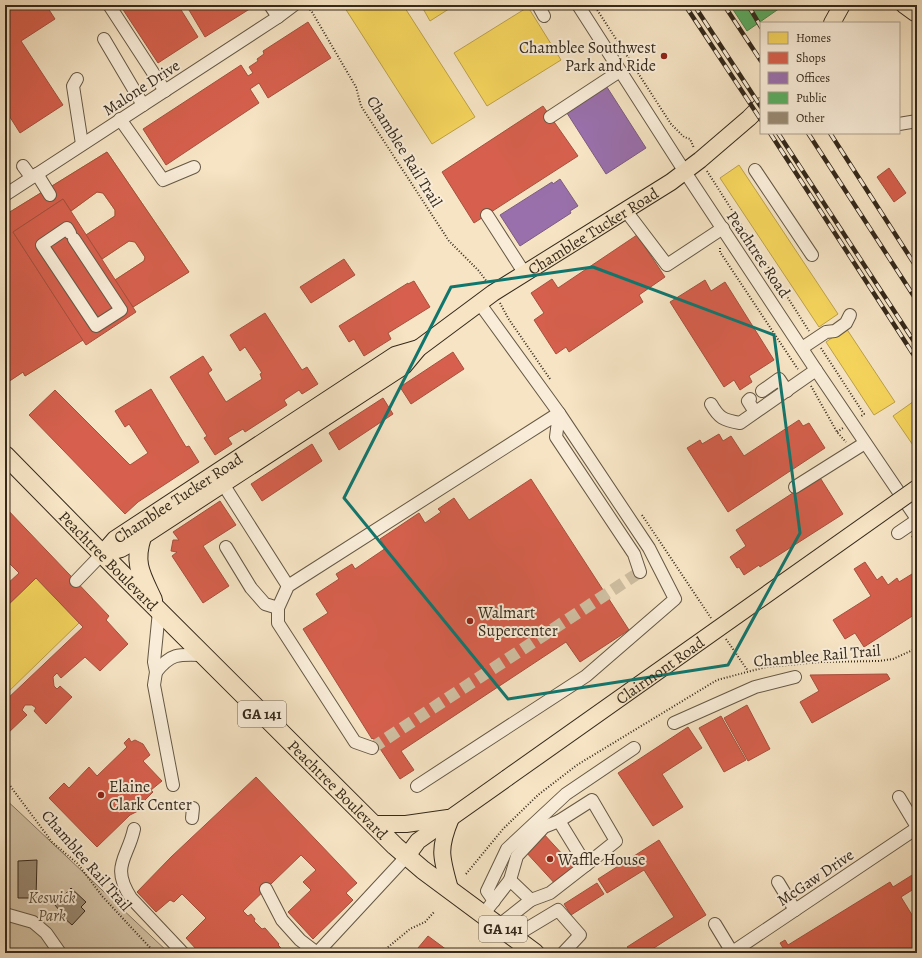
<svg xmlns="http://www.w3.org/2000/svg" width="922" height="958" viewBox="0 0 922 958" font-family="Alegreya,serif">
<style>
.green{fill:#d5c4a7;stroke:#857661}
.homes{fill:#f6d55c;stroke:#bca148}
.shops{fill:#d6604d;stroke:#a6503e}
.offices{fill:#9970ab;stroke:#7b5b80}
.public{fill:#5aae61;stroke:#4f864c}
.building{fill:#998a73;stroke:#35291b}
.lines{fill:none;stroke-linecap:round;stroke-linejoin:round}
.minor-tunnel{stroke:#cfbfa2;stroke-width:12;stroke-dasharray:12 6;stroke-linecap:butt}
.minor-casing{stroke:#655845;stroke-width:14}
.major-casing{stroke:#35291b;stroke-width:18}
.highway-casing{stroke:#35291b;stroke-width:20}
.path{stroke:#35291b;stroke-width:2;stroke-dasharray:1 2;stroke-linecap:butt}
.minor{stroke:#f9edd9;stroke-width:12}
.major{stroke:#f6e4c4;stroke-width:16}
.highway{stroke:#f6e4c4;stroke-width:18}
.rail-casing{stroke:#35291b;stroke-width:4.5}
.rail{stroke:#f9edd9;stroke-width:3;stroke-dasharray:9;stroke-linecap:butt}
.major-bridge-casing{stroke:#35291b;stroke-width:18;stroke-linecap:butt}
.major-bridge{stroke:#f6e4c4;stroke-width:16}
.marked{fill:none;stroke:#0f766e;stroke-width:3;stroke-linejoin:round}
.poi-dot{fill:#8f2418;stroke:#f9edd9;stroke-width:1.5}
.labels{text-anchor:middle;stroke-width:4;stroke-linejoin:round;paint-order:stroke}
.shield{fill:#f9edd9;stroke:#706454;stroke-width:1}
.shield-label{font-size:15px;font-weight:bold;fill:#35291b}
.poi-label{font-size:16px;fill:#35291b;stroke:#f9edd9;text-anchor:start}
.street-label{font-size:16px;fill:#35291b;stroke:#f9edd9}
.park-label{font-size:16px;font-style:italic;fill:#5d503e;stroke:#f9edd9}
</style>
<rect width="100%" height="100%" fill="#f6e4c4"/>
<filter id="stains"><feTurbulence type="fractalNoise" baseFrequency=".005" numOctaves="4"/><feColorMatrix values="0 0 0 0 .2 0 0 0 0 .09 0 0 0 0 .02 0 0 0 .5 -.17"/></filter>
<radialGradient id="worn" r=".72"><stop offset=".6" stop-color="#630" stop-opacity="0"/><stop offset="1" stop-color="#630" stop-opacity=".3"/></radialGradient>
<!-- green -->
<polygon class="green" points="5,799 16,809 169,953 5,953"/>
<!-- homes -->
<g class="homes">
<polygon points="343,5 403,5 475,117 432,144"/>
<polygon points="421,5 455,5 430,21"/>
<polygon points="528,7 561,60 487,106 454,53"/>
<polygon points="107,152 189,272 133,307 115,280 144,261 145,257 135,242 129,241 102,259 86,235 115,216 115,210 103,193 97,192 71,211 63,199 13,232 83,340 25,376 23,372 8,382 5,378 5,325 13,336 20,338 50,320 13,265 18,261 12,251 5,249 5,215"/>
<polygon points="739,165 838,314 819,327 720,178"/>
<polygon points="846,328 895,402 874,415 826,342"/>
<polygon points="917,399 917,451 893,416"/>
<polygon points="36,578 79,623 5,695 5,608"/>
</g>
<!-- shops -->
<g class="shops">
<polygon points="5,5 46,5 55,19 21,41 63,105 20,133 8,114 5,115"/>
<polygon points="120,5 178,5 198,37 158,63"/>
<polygon points="186,5 256,5 205,37"/>
<polygon points="308,22 331,58 268,98 259,83 250,89 259,103 166,165 143,129 241,65 248,76 253,73 249,67 258,61 257,59 264,54 263,51"/>
<polygon points="543,106 578,156 474,223 442,172"/>
<polygon points="107,152 189,272 133,307 115,280 144,261 145,257 135,242 129,241 102,259 86,235 115,216 115,210 103,193 97,192 71,211 63,199 13,232 83,340 25,376 23,372 8,382 5,378 5,215"/>
<polygon points="889,168 906,193 894,202 877,177"/>
<polygon points="63,199 136,312 86,345 13,232"/>
<polygon points="637,235 665,277 639,295 643,302 569,352 566,347 556,354 534,320 544,313 531,293 552,279 558,288"/>
<polygon points="344,259 355,275 311,303 300,287"/>
<polygon points="705,280 711,291 725,282 774,360 749,376 752,382 740,390 734,380 724,387 670,302"/>
<polygon points="414,281 430,307 388,333 391,339 364,356 354,339 349,342 339,326 408,283 408,284"/>
<polygon points="265,313 302,370 307,367 318,384 302,394 299,390 284,400 287,405 245,432 243,429 228,438 232,444 215,455 204,438 207,436 170,377 203,356 212,370 208,373 226,402 262,379 260,374 262,373 245,347 240,351 230,335"/>
<polygon points="453,352 464,369 411,404 400,387"/>
<polygon points="151,389 186,447 189,446 199,462 138,502 125,514 29,415 55,390 130,465 148,453 129,424 125,427 115,411"/>
<polygon points="383,398 393,414 339,450 329,433"/>
<polygon points="799,420 803,426 809,423 825,448 728,512 687,448 700,440 702,444 719,434 723,441 731,436 744,456"/>
<polygon points="312,444 322,461 262,501 251,484"/>
<polygon points="819,476 843,514 760,567 759,565 744,575 739,567 737,568 730,557 746,546 736,530"/>
<polygon points="531,479 629,630 580,662 566,642 401,751 414,770 400,779 373,738 372,739 303,629 328,613 316,594 339,579 336,574 352,564 355,569 386,548 380,539 419,513 425,523 441,512 438,509 454,498 469,520"/>
<polygon points="220,501 236,525 203,546 229,586 203,603 172,556 177,552 171,551 173,540 179,540 173,532"/>
<polygon points="5,507 109,616 106,620 128,644 100,671 85,657 61,678 57,673 53,677 54,686 57,689 60,686 72,697 46,724 34,711 36,708 32,705 25,705 22,710 27,715 7,734 5,732 5,701 83,627 36,578 5,608 5,586 19,573 5,559"/>
<polygon points="865,562 877,580 882,576 888,585 897,578 899,582 912,574 917,582 917,613 864,647 855,633 845,639 833,620 871,596 854,569"/>
<polygon points="887,674 890,679 812,723 800,702 819,691 810,675"/>
<polygon points="747,705 770,749 748,761 724,718"/>
<polygon points="721,716 746,760 724,772 699,728"/>
<polygon points="688,727 702,748 662,774 683,807 653,826 618,773"/>
<polygon points="129,738 131,742 135,740 143,744 150,755 143,761 162,781 151,790 153,792 145,800 140,810 130,815 97,847 49,798 64,783 69,788 89,767 97,776 127,747 124,743"/>
<polygon points="256,777 357,883 346,893 353,900 313,939 288,912 311,890 303,882 316,870 301,855 243,911 248,916 251,914 255,919 254,921 262,929 265,928 279,944 278,945 281,948 275,953 225,953 210,950 209,952 197,950 186,938 206,918 182,894 174,902 170,900 156,912 137,892 171,857"/>
<polygon points="542,832 576,869 558,887 524,850"/>
<polygon points="659,840 706,915 646,953 634,953 627,947 674,917 644,870 607,893 598,879"/>
<polygon points="917,872 917,887 901,897 917,923 917,953 781,953 785,951 780,943 785,940 788,945 890,882 893,887"/>
<polygon points="597,883 604,894 571,915 564,904"/>
<polygon points="428,936 451,953 423,953 418,948"/>
</g>
<!-- offices -->
<g class="offices">
<polygon points="605,84 646,148 606,174 565,110"/>
<polygon points="560,179 578,206 570,211 571,213 520,246 500,215 552,182 553,184"/>
</g>
<!-- public -->
<polygon class="public" points="730,5 778,5 780,8 747,31"/>
<!-- building -->
<g class="building">
<rect x="5" y="841" width="4" height="41"/>
<polygon points="37,860 36,898 18,898 18,861"/>
<polygon points="71,888 86,902 81,907 85,911 72,925 63,917 60,921 54,915 59,910 55,905"/>
</g>
<g class="lines">
<!-- minor-tunnel -->
<polyline class="minor-tunnel" points="372,748 640,572"/>
<!-- minor casing -->
<g class="minor-casing">
<g id="minor">
<polyline points="109,5 165,91"/>
<polyline points="270,5 278,17"/>
<polyline points="538,5 544,16"/>
<polyline points="578,5 685,172 816,370 917,519"/>
<polyline points="104,39 143,105"/>
<polyline points="77,79 73,86 82,144"/>
<polyline points="550,117 620,71"/>
<polyline points="120,119 163,180 194,167"/>
<polyline points="899,124 917,121"/>
<polyline points="23,166 31,177"/>
<polyline points="755,170 812,255"/>
<polyline points="37,174 50,195"/>
<polyline points="5,195 278,17 294,5"/>
<polyline points="626,211 667,265 723,228"/>
<polyline points="487,215 525,274"/>
<polyline points="70,233 67,228 42,245 96,326 121,310 74,239"/>
<polyline points="802,348 826,332 835,331 846,323 850,315"/>
<polyline points="762,391 779,379 787,391"/>
<polyline points="750,399 748,401 755,412"/>
<path d="M711 404C719 418 723 420 740 423L816 370"/>
<polyline points="223,484 288,586"/>
<polyline points="795,487 865,443"/>
<polyline points="898,533 917,520"/>
<polyline points="226,547 251,588 265,604 278,608"/>
<polyline points="76,581 102,554"/>
<polyline points="159,611 154,662 156,672 154,685 173,785"/>
<path d="M156 672C171 653 179 654 203 655"/>
<polyline points="674,723 755,687 795,677"/>
<polyline points="372,748 355,742 278,623 278,608 288,586 559,413 556,437 634,554 640,572"/>
<polyline points="417,786 586,676 675,599 649,548 559,413 480,304"/>
<polyline points="899,797 917,827"/>
<polyline points="192,818 193,808"/>
<polyline points="559,821 592,800 616,841 586,865"/>
<path d="M134 829C128 858 110 866 131 898L183 953"/>
<polyline points="510,880 517,856 544,827 559,821 586,865 550,893 531,900"/>
<polyline points="778,882 795,910"/>
<polyline points="266,889 282,920 300,940 317,953"/>
<polyline points="494,901 487,891 507,849 566,794 634,748"/>
<polyline points="489,907 510,880 531,900 498,926"/>
<polyline points="5,914 33,922 46,933 60,953"/>
<polyline points="715,924 732,952"/>
<polyline points="513,937 558,910 580,935 563,953"/>
<polyline points="317,953 407,856"/>
<polyline points="731,953 917,828"/>
</g>
</g>
<!-- major casing -->
<g class="major-casing">
<g id="major">
<polyline points="904,5 915,13"/>
<polyline points="832,23 842,5"/>
<path id="s1" d="M102 554 121 549 142 537 404 366 419 348 493 293 671 182 700 160 749 118 761 106"/>
<path id="s2" d="M102 554 115 539 395 355 419 348"/>
<polyline points="374,824 406,824 448,818"/>
<polyline points="407,856 418,841 507,778"/>
<path d="M450 889C441 857 438 849 451 818"/>
</g>
</g>
<!-- highway casing -->
<g class="highway-casing">
<g id="highway">
<path id="s3" d="M5 455 116 568 395 846 423 870 535 953"/>
<path d="M142 537C133 564 142 576 153 600"/>
</g>
</g>
<!-- path -->
<g class="path">
<polyline points="306,5 312,12 356,87 361,106 449,241 479,271 487,282"/>
<polyline points="594,5 671,124 684,137 690,139 694,148"/>
<polyline points="707,171 809,331"/>
<polyline points="720,248 720,252 797,368 798,369"/>
<polyline points="500,303 508,318 550,379"/>
<polyline points="821,348 864,414 860,417"/>
<polyline points="811,386 837,432 846,442"/>
<polyline points="837,432 843,428"/>
<polyline points="642,515 711,618"/>
<polyline points="912,536 917,543"/>
<polyline points="726,639 748,671"/>
<polyline points="5,779 52,842 78,864 102,896 155,953"/>
<polyline points="466,874 503,829 538,795 577,765 717,680 766,667 821,662 879,661 893,659 917,648"/>
<polyline points="381,953 410,929 425,922 435,911"/>
</g>
<!-- minor -->
<use href="#minor" class="minor"/>
<!-- major -->
<use href="#major" class="major"/>
<!-- highway -->
<use href="#highway" class="highway"/>
<!-- rail casing -->
<g class="rail-casing">
<g id="rail">
<polyline points="685,5 761,120"/>
<polyline points="694,5 761,107"/>
<polyline points="724,5 761,61"/>
<polyline points="748,5 761,27"/>
<polyline points="770,133 917,360"/>
<polyline points="778,133 917,346"/>
<polyline points="808,133 917,301"/>
<polyline points="830,133 917,268"/>
</g>
</g>
<!-- rail -->
<use href="#rail" class="rail"/>
<!-- major-bridge casing -->
<g class="major-bridge-casing">
<g id="major-bridge">
<path id="s4" d="M507 778 917 488"/>
</g>
</g>
<!-- major-bridge -->
<use href="#major-bridge" class="major-bridge"/>
</g>
<!-- marked area -->
<path class="marked" d="M593 267 774 335 800 533 728 665 508 699 344 498 451 287Z"/>
<!-- markers -->
<g class="poi-dot">
<circle cx="664" cy="56" r="4"/>
<circle cx="470" cy="621" r="4"/>
<circle cx="101" cy="795" r="4"/>
<circle cx="550" cy="859" r="4"/>
</g>
<g class="labels">
<!-- shield labels -->
<g class="shield">
<rect x="238" y="701" width="48" height="26" rx="3"/>
<rect x="479" y="916" width="48" height="26" rx="3"/>
</g>
<g class="shield-label">
<text x="262" y="719">GA 141</text>
<text x="503" y="934">GA 141</text>
</g>
<!-- poi labels -->
<g class="poi-label">
<text x="656" y="53" text-anchor="end">Chamblee Southwest<tspan x="656" dy="18">Park and Ride</tspan></text>
<text x="478" y="618">Walmart<tspan x="478" dy="18">Supercenter</tspan></text>
<text x="109" y="792">Elaine<tspan x="109" dy="18">Clark Center</tspan></text>
<text x="558" y="865">Waffle House</text>
</g>
<!-- street labels -->
<g class="street-label">
<text transform="translate(141 87) rotate(-33)" y="6">Malone Drive</text>
<text transform="translate(405 151) rotate(58)" y="6">Chamblee Rail Trail</text>
<text dy="6" stroke="none"><textPath href="#s1" startOffset="590">Chamblee Tucker Road</textPath></text>
<text transform="translate(759 254) rotate(56)" y="6">Peachtree Road</text>
<text dy="6" stroke="none"><textPath href="#s2" startOffset="95">Chamblee Tucker Road</textPath></text>
<text dy="6" stroke="none"><textPath href="#s3" startOffset="148">Peachtree Boulevard</textPath></text>
<text transform="translate(817 655) rotate(-5)" y="6">Chamblee Rail Trail</text>
<text dy="6" stroke="none"><textPath href="#s4" startOffset="187">Clairmont Road</textPath></text>
<text dy="6" stroke="none"><textPath href="#s3" startOffset="472">Peachtree Boulevard</textPath></text>
<text transform="translate(87 860) rotate(49)" y="6">Chamblee Rail Trail</text>
<text transform="translate(815 877) rotate(-34)" y="6">McGaw Drive</text>
</g>
<!-- park labels -->
<g class="park-label">
<text x="52" y="903">Keswick<tspan x="52" dy="18">Park</tspan></text>
</g>
</g>
<!-- margin -->
<rect width="922" height="958" fill="none" stroke="#f6e4c4" stroke-width="20"/>
<rect x="6" y="6" width="910" height="946" fill="none" stroke="#35291b" stroke-width="2"/>
<rect x="10" y="10" width="902" height="938" fill="none" stroke="#35291b"/>
<!-- legend -->
<rect x="760" y="22" width="140" height="112" fill="#f9edd9" stroke="#ab9f8d"/>
<rect x="768" y="32" width="20" height="12" fill="#f6d55c" stroke="#ab9f8d"/>
<text x="796" y="42" font-size="12" fill="#35291b">Homes</text>
<rect x="768" y="52" width="20" height="12" fill="#d6604d" stroke="#ab9f8d"/>
<text x="796" y="62" font-size="12" fill="#35291b">Shops</text>
<rect x="768" y="72" width="20" height="12" fill="#9970ab" stroke="#ab9f8d"/>
<text x="796" y="82" font-size="12" fill="#35291b">Offices</text>
<rect x="768" y="92" width="20" height="12" fill="#5aae61" stroke="#ab9f8d"/>
<text x="796" y="102" font-size="12" fill="#35291b">Public</text>
<rect x="768" y="112" width="20" height="12" fill="#998a73" stroke="#ab9f8d"/>
<text x="796" y="122" font-size="12" fill="#35291b">Other</text>
<rect width="100%" height="100%" filter="url(#stains)"/>
<rect width="100%" height="100%" fill="url(#worn)"/>
</svg>
